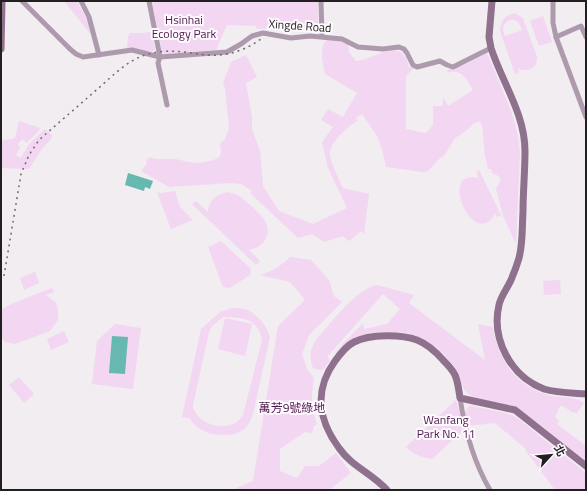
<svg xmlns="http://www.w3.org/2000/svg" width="587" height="491" viewBox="0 0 587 491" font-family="'Titillium Web','Noto Sans TC',sans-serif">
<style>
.green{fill:#f3d6f2;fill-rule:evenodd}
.water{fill:#67b8b0}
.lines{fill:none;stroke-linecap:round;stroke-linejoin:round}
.street{stroke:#ae9aad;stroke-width:5}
.secondary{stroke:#8f718e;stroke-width:7}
.rail{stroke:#6f6c6e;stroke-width:1.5;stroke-dasharray:2 4;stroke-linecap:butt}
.labels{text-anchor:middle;stroke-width:4;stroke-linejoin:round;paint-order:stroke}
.park-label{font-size:12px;fill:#4f184f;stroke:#fefafe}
.street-label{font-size:12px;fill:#211f20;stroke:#fefafe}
</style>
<rect width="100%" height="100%" fill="#f1edf1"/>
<!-- green -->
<g class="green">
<polygon points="64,1 77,1 87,20 92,36"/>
<polygon points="152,1 318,1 318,29 257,29 256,26 227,25 216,50 164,54 162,52"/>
<path d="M515 13 523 18 537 57C538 68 527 73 518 68L519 73 515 74 500 31C500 21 505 15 515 13ZM510 20C516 19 520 23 522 30L505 36C502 29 502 24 510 20Z"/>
<polygon points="543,16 552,42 539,46 530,21"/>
<path d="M152 32 155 51C147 52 136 48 127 48L128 37 130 33H139Z"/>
<path d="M328 39 335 40 348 44 349 52 356 61C369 61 393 42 404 55 407 58 408 63 409 67L414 68 406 76V129L426 133 433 125V106H443V97L448 106 473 90C466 78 462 68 447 73L448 69 464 65 487 53C500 86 518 118 520 153L516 244 503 216 496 189C499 183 502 182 499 176L492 173 491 169H488L485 156 482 126 480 121 473 124 466 131 455 138 444 156 439 159 428 171 423 172 386 167 382 149 377 136 362 114 356 118 357 121C348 127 329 142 330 155 331 163 339 180 343 188L369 194 364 234 361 231 349 241 343 236 324 242 312 234 298 238 250 193 252 191 241 184 231 183 169 187 141 171 146 165 147 159 150 157C158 161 165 158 174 159 180 159 184 162 190 162 197 164 215 162 220 156 222 152 220 147 220 143L225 139 229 128 225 88 223 83 231 62 246 55 257 77 246 83 252 117V129L260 151 263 186 279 211 313 224 347 208 328 168 322 142 333 127 321 120 328 109 343 117 357 93 325 74C323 64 318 46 328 39Z"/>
<polygon points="19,121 41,128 27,143 22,139 18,144 20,147 16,155 21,158 29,144 45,129 52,135 51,139 42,149 29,169 1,168 1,141 15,138"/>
<path d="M479 170 501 215 497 217 495 213C475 253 436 167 479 178L476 172Z"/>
<polygon points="175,191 180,207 193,220 171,229 157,192 161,193"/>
<path d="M227 192C231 193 235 193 239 196 246 201 263 215 266 223 272 236 262 248 249 250L260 261 256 265 192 204 196 201 208 212C209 201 215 195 227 192Z"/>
<polygon points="221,241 250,268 251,272 250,275 230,288 223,287 208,247"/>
<path d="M290 257 311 260 329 280 334 296 342 302 309 335 302 354 307 369 314 378C311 394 311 409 317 424L314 426 312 433 305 432 280 449V471L297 478 305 466H319L336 453 351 473 329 490H232L253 481 278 326 305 300 290 282 260 275C273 271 281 266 290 257Z"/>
<polygon points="35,272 39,283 24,290 20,278"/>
<polygon points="560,280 561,294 544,295 543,281"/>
<path d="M377 285 414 295 409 303 485 360 478 324 493 327C498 360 516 387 551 396 563 398 574 396 584 403L577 413C570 413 566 406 560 406L555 417 559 421 557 424 586 446V461L519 409C505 401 482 403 470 395 460 389 461 375 454 366 444 353 429 340 414 335 407 332 400 332 393 332 370 331 351 335 335 353H334L363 323 364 329 387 324 400 309 383 294 327 357 330 360 324 369 320 370 313 368C309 357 310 349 316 340 330 324 356 289 377 285Z"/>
<polygon points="52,288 54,292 46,295 56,303 58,309 58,320 50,331 15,344 5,342 1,337 1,310 9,305"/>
<path d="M232 308C251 306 265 321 270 337L253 414C251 420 248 426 243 430 229 440 197 435 190 418L182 417 201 329 220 312ZM223 317C242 317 259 319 262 340L243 415C241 417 239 421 237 422 222 432 195 423 193 405L209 332 212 326Z"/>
<polygon points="225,318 252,324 245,356 218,349"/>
<polygon points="115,324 141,328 133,389 92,384 97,341"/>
<polygon points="64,331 69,342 51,350 47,339"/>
<polygon points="19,377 34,394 24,403 9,385"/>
<path d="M456 400 460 413 462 431 432 459C421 457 414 455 406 447Z"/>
<polygon points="472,406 506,413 516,417 586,473 586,490 555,490 525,450 526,449 495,423 468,426 465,412 468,407"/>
</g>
<!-- water -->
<g class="water">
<polygon points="128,173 153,181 150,189 145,187 144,191 125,185"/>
<polygon points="112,336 128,337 125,374 109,373"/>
</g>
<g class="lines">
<!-- street -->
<g class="street">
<polyline points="22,1 70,49 76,54 83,57 132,50 160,57 227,52 241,44 252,36 263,33 291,38 310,36 342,39 358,47 383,49 399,47 404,49 407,53 413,65 417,67 440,61 447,65 453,67 491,48"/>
<polyline points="81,1 89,17 99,55"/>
<polyline points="149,1 160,57 158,63 167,105"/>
<polyline points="321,1 322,36"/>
<polyline points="553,1 553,23 556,37 586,117"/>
<polyline points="556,37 581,26 586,37"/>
<path d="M460 398C465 431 473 461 490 490"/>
</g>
<!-- secondary -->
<g class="secondary">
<path d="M492 1 489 37 491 48C502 82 525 114 525 151 525 172 523 192 523 212 522 227 523 243 519 258 517 265 514 273 511 280 507 289 501 296 499 305 491 339 511 377 544 389 557 393 572 393 586 394"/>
<polyline points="1,49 2,1"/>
<path d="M387 490C373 474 351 466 339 448 318 420 314 390 335 361 340 354 346 346 354 342 370 334 401 334 417 340 427 344 436 352 443 360 448 365 452 369 455 375 458 382 459 391 460 398L515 410 586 466"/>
</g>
<!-- rail -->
<path class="rail" d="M4 276 21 174 29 155 39 140C57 124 76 108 94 92 111 78 127 59 149 54 169 48 187 53 207 55 226 57 246 50 261 39"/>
</g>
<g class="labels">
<!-- park labels -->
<g class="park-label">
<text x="184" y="24">Hsinhai<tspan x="184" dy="14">Ecology Park</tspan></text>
<text x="292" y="412">萬芳9號綠地</text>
<text x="446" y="424">Wanfang<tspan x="446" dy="14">Park No. 11</tspan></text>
</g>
<!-- street labels -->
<g class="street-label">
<text transform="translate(300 26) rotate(4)" y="4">Xingde Road</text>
</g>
</g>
<!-- border -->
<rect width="587" height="491" fill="none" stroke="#211f20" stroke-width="4"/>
<!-- north arrow -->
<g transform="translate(551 455) rotate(63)" stroke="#fefafe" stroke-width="3" paint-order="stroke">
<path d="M0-3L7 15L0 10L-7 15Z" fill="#211f20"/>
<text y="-6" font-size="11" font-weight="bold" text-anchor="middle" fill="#211f20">北</text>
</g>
</svg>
